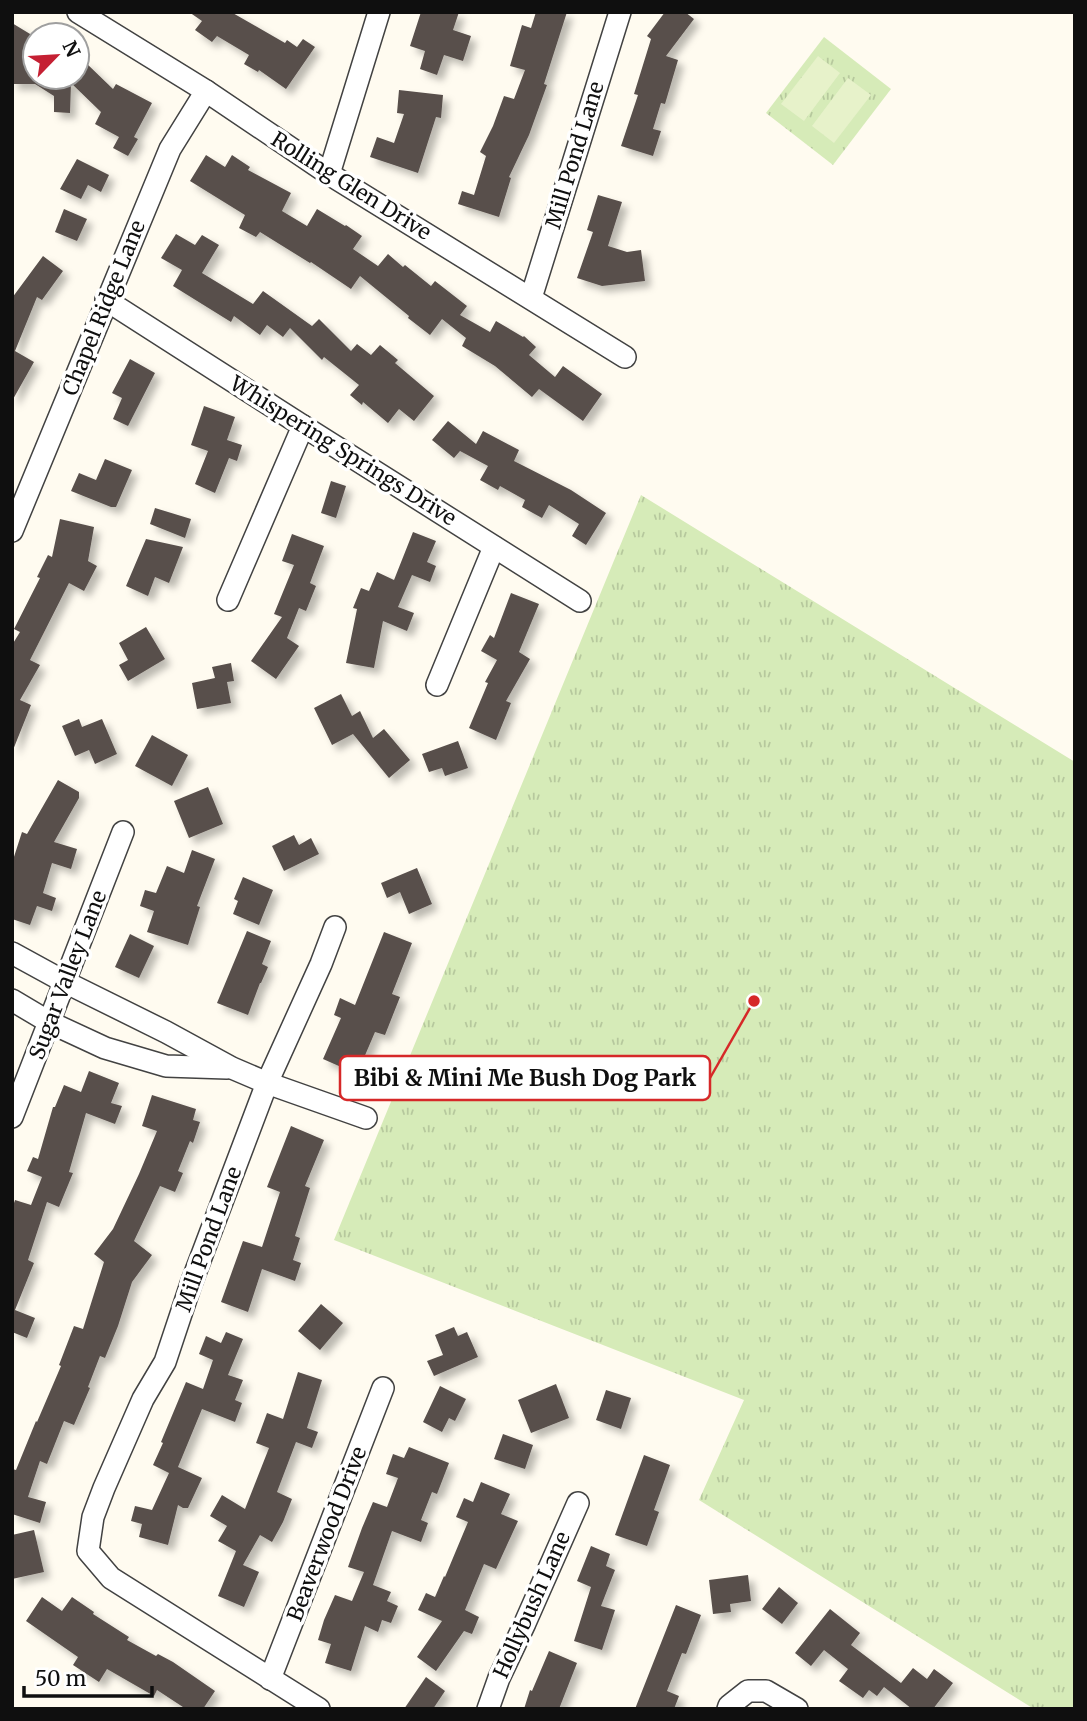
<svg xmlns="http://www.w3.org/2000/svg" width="1087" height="1721" viewBox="0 0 1087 1721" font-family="Merriweather,serif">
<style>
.park{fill:url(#park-tufts)}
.pitch{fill:#e7f2ca}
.building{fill:#584f4b;filter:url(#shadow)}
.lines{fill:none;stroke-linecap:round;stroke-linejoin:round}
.minor-casing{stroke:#424242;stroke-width:24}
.minor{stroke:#fff;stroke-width:21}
.labels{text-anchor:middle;stroke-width:7;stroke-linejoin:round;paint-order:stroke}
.street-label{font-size:21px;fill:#0f0f0f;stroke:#fff}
.leader{fill:none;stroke:#d62828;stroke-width:2.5}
.callout-dot{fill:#d62828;stroke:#fff;stroke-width:2.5}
.callout{fill:#fff;stroke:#d62828;stroke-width:2.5}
.callout-label{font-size:23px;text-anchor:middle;font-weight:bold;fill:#0f0f0f}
</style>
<defs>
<pattern id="park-tufts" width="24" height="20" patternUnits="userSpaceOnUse" patternTransform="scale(1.75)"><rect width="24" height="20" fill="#d6ebb8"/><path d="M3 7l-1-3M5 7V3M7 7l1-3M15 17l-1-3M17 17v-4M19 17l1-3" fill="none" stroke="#b6c89d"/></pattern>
<filter id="shadow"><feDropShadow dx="6" dy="6" stdDeviation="3.5" flood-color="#0004"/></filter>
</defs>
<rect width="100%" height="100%" fill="#fffbf0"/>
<!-- park -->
<g class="park">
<polygon points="824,37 891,89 833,165 766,113"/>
<polygon points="641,495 1075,762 1075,1709 1034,1709 699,1500 744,1400 334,1240"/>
</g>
<!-- pitch -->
<g class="pitch">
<polygon points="818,56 840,73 804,121 781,104"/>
<polygon points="848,78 871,95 834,143 812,126"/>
</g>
<!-- building -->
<g class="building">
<polygon points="189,12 231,12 285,43 287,40 297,47 303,39 315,47 286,89 259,70 258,72 244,64 249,55 217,36 212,42 195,30 202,21"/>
<polygon points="421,12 459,12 453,30 471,36 463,61 444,55 437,75 420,69 425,51 410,46"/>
<polygon points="536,12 567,12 544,84 547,85 529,135 509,177 511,178 499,217 458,204 462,191 474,195 486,156 480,152 493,126 504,96 514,99 525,70 510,66 522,25 531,28"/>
<polygon points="665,12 685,12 694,19 666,56 678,60 665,104 661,103 653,129 661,131 653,156 621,146 638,95 634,94 651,39 647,36"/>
<polygon points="12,23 35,37 35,77 77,77 77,68 84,61 113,89 116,84 152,103 134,137 138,139 128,156 113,148 119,137 95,124 101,112 71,83 70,113 54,112 54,96 35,84 12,84"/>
<polygon points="399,90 443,95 441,118 436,117 418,173 370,157 377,137 394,143 404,114 397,113"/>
<polygon points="206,155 225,167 232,155 250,167 248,170 291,193 282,211 307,226 317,209 345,226 346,225 362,236 353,249 378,266 388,254 403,267 405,265 431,286 435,281 467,306 460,315 490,332 496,321 523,337 524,336 536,347 529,355 555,377 563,366 602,394 583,421 539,389 532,397 495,366 462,346 466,338 442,319 430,335 408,318 409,316 360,276 351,289 311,262 310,263 260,232 256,237 239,228 245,215 190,181"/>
<polygon points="77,159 109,175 101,192 88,185 81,199 60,189"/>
<polygon points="598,195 622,202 608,246 627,252 641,250 645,281 602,286 577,278 593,232 587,230"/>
<polygon points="64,209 87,219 77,241 55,232"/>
<polygon points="176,234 195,245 202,235 219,245 202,273 253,304 263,291 312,326 319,319 351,351 357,344 371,355 380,345 398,360 395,363 434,396 414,421 399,409 388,423 363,402 362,405 350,395 359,385 324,357 322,360 290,328 283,337 267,325 260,335 234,316 231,322 173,286 182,270 161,258"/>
<polygon points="43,256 63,271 42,300 37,297 15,351 34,362 12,401 12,298"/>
<polygon points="130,359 155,373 128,426 113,419 122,398 112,393"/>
<polygon points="204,406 235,417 227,440 242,445 237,461 229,458 215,493 195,484 208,451 191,445"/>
<polygon points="448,421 476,444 483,431 519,450 514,461 571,490 606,513 586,545 572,536 579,524 549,505 542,518 522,507 525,500 500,486 498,490 480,480 488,466 460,451 454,458 432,440"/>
<polygon points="105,459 132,470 116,507 111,507 71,491 79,473 96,480"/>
<polygon points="331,481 346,486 336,518 321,513"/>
<polygon points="155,508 191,519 185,538 150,524"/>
<polygon points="60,519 94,527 88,561 97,566 84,591 69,583 30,660 40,665 20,700 31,705 13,750 12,645 20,632 14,629 40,578 37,577 48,555 52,557"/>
<polygon points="413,532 436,541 427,562 436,566 430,582 412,575 398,607 414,613 407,631 383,621 374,668 346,663 357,609 353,608 361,588 369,591 377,572 394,580"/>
<polygon points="292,534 324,546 310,583 316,586 306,611 299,608 287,638 299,646 276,679 251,661 282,617 274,614 294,565 282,561"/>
<polygon points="146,539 183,547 169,583 155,577 148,596 126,586"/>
<polygon points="511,593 539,604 519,652 530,659 506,701 511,703 496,740 469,728 488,683 485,682 497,660 481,651 490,635 494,638"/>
<polygon points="146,627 165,659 128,681 119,665 128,660 119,643"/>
<polygon points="231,663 234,681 227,682 231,703 197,709 192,683 215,678 212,667"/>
<polygon points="341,694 352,716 360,711 373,738 384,729 410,760 389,778 353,734 332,745 314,708"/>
<polygon points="79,719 82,727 102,719 117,754 95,764 89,750 75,756 62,726"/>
<polygon points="152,735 188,755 172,786 135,766"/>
<polygon points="458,741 468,768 445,776 442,768 429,772 422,754"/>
<polygon points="58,780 79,792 79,798 54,842 77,849 71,869 52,863 43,893 56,898 52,911 37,906 30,925 12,919 12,863 22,832 27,834"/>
<polygon points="208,787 223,824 189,838 174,801"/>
<polygon points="294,835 299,845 311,838 319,854 284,871 272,846"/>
<polygon points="192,850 215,859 197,906 200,907 188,945 147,932 154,911 140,906 145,890 156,893 167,866 184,873"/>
<polygon points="417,868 432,904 409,914 400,892 387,898 381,883"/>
<polygon points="243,877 273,890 259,925 233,914 238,901 234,899"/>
<polygon points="247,931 271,941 262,964 268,967 261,983 260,983 248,1015 217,1003"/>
<polygon points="384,932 412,943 392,994 400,997 385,1035 375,1032 357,1074 323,1059 341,1018 334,1015 340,998 355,1005"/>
<polygon points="130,934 154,946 139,978 115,967"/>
<polygon points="89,1071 119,1083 111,1103 122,1106 115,1124 86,1113 69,1172 73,1173 59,1207 47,1202 28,1260 34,1263 15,1310 35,1318 27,1338 12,1332 12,1209 15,1200 31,1205 42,1177 27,1171 33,1157 38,1159 53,1107 55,1107 64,1085 81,1092"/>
<polygon points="152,1095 196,1109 193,1120 200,1122 193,1143 190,1141 178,1171 183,1173 175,1192 160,1186 134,1241 152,1255 132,1282 118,1326 105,1358 100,1356 88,1387 90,1388 74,1425 64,1421 47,1464 40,1461 28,1497 46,1502 40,1523 12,1514 12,1469 16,1470 36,1421 37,1422 61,1366 59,1365 74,1326 83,1329 104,1262 94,1254 113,1229 139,1174 157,1131 142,1126"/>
<polygon points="291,1126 324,1140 305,1186 310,1188 295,1236 300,1238 293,1260 301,1263 295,1281 262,1269 248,1312 221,1302 243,1241 262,1247 280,1192 267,1187"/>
<polygon points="321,1304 343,1323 320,1350 298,1331"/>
<polygon points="454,1327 458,1336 467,1332 478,1357 434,1376 427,1361 443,1355 435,1335"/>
<polygon points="226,1332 243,1339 228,1375 243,1380 235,1400 242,1403 235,1422 202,1409 178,1467 202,1478 188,1508 183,1508 178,1505 168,1545 139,1537 142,1524 131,1521 135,1506 152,1510 169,1473 153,1465 163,1443 161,1442 186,1382 203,1389 213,1360 199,1354 206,1336 221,1343"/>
<polygon points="298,1372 322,1380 307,1428 318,1432 312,1448 296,1442 277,1492 292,1499 283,1522 272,1542 260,1535 243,1565 259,1572 244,1607 218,1596 236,1551 218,1541 227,1526 210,1516 222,1495 245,1509 269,1448 256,1443 267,1413 283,1419"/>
<polygon points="556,1384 569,1418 531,1433 518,1400"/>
<polygon points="440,1386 466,1399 455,1421 449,1418 442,1432 423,1422"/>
<polygon points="606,1390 631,1398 621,1429 596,1420"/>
<polygon points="503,1434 533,1445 525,1469 494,1459"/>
<polygon points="409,1447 449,1463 437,1494 432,1492 421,1520 428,1523 421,1542 392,1531 373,1585 391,1592 387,1601 398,1606 391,1623 382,1620 378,1632 365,1626 351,1671 325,1663 331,1644 318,1640 324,1620 335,1595 352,1601 364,1572 348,1567 362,1528 373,1502 387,1507 398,1478 386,1474 393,1454 404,1458"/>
<polygon points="644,1455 670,1465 654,1510 659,1512 647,1546 615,1535"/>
<polygon points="481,1482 510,1494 501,1514 518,1521 496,1569 484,1564 465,1610 479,1617 472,1634 464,1631 436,1671 417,1657 442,1621 418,1610 426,1593 435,1597 444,1576 445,1577 468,1522 456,1517 464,1498 473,1502"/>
<polygon points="34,1530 44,1572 12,1579 12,1535"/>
<polygon points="591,1546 610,1554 606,1566 615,1570 601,1606 615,1610 602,1650 574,1641 591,1587 577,1581"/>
<polygon points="748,1575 751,1601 730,1604 731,1612 713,1614 709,1580"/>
<polygon points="779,1587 798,1603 782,1624 762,1609"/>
<polygon points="42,1597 62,1611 72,1597 94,1612 93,1614 129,1637 127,1640 156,1656 158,1654 173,1662 215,1691 203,1709 186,1709 157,1690 154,1696 107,1669 99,1682 73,1665 78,1657 26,1621"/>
<polygon points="676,1605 701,1615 686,1654 682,1653 667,1691 679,1696 674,1709 635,1709"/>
<polygon points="830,1609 860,1633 851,1645 901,1683 913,1668 927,1679 934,1669 953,1683 933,1709 912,1709 884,1687 877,1696 869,1690 863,1698 839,1681 848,1669 824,1650 811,1666 795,1653"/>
<polygon points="549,1651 577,1663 559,1709 524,1709 530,1690 532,1691"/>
<polygon points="426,1677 445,1691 433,1709 404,1709"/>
</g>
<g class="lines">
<!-- minor casing -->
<g class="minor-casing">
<g id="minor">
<polyline points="78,12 206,91 329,174 625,357"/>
<polyline points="329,174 379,12"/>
<polyline points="531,298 620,12"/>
<polyline points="106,300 303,426 580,601"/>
<polyline points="12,531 170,149 206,91"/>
<polyline points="228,600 303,426"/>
<polyline points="437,685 494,547"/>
<polyline points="12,953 65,982 166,1032 232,1068 267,1083 366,1118"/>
<polyline points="12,1000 49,1022 105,1048 166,1066 227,1068"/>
<polyline points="12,1117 123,832"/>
<polyline points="270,1679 383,1388"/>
<polyline points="319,1709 111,1578 88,1551 93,1517 104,1488 143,1399 165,1362 191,1284 267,1083 321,964 335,927"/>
<polyline points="488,1709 499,1678 525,1623 578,1503"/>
<polyline points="728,1709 729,1706 748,1691 766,1691 797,1709"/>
</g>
</g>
<!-- minor -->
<use href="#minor" class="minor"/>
</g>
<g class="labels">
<!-- street labels -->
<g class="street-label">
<text transform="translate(575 155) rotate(-73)" y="7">Mill Pond Lane</text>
<text transform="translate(351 186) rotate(32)" y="7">Rolling Glen Drive</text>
<text transform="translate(104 308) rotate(-68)" y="7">Chapel Ridge Lane</text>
<text transform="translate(343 451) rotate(32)" y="7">Whispering Springs Drive</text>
<text transform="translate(68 975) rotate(-69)" y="7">Sugar Valley Lane</text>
<text transform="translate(209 1239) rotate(-70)" y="7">Mill Pond Lane</text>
<text transform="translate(327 1534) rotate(-69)" y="7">Beaverwood Drive</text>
<text transform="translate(532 1605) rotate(-66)" y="7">Hollybush Lane</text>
</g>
</g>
<!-- callouts -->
<path class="leader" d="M754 1001L710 1078"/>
<circle class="callout-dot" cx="754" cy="1001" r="7"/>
<rect class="callout" x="340" y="1056" width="370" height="44" rx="7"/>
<g class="callout-label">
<text x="525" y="1086">Bibi &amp; Mini Me Bush Dog Park</text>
</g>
<!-- border -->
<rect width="1087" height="1721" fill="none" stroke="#0f0f0f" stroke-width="28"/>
<!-- north arrow -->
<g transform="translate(56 56) rotate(65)"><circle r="33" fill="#ffffff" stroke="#9f9f9f" stroke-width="2"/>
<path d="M0-5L12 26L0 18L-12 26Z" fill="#c52033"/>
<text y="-10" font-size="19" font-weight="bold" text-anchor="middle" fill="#0f0f0f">N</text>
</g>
<!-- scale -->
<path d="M24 1686v10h128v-10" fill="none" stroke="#0f0f0f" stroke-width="3.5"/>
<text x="35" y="1686" font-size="21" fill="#0f0f0f" stroke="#ffffff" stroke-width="5" paint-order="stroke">50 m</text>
</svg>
